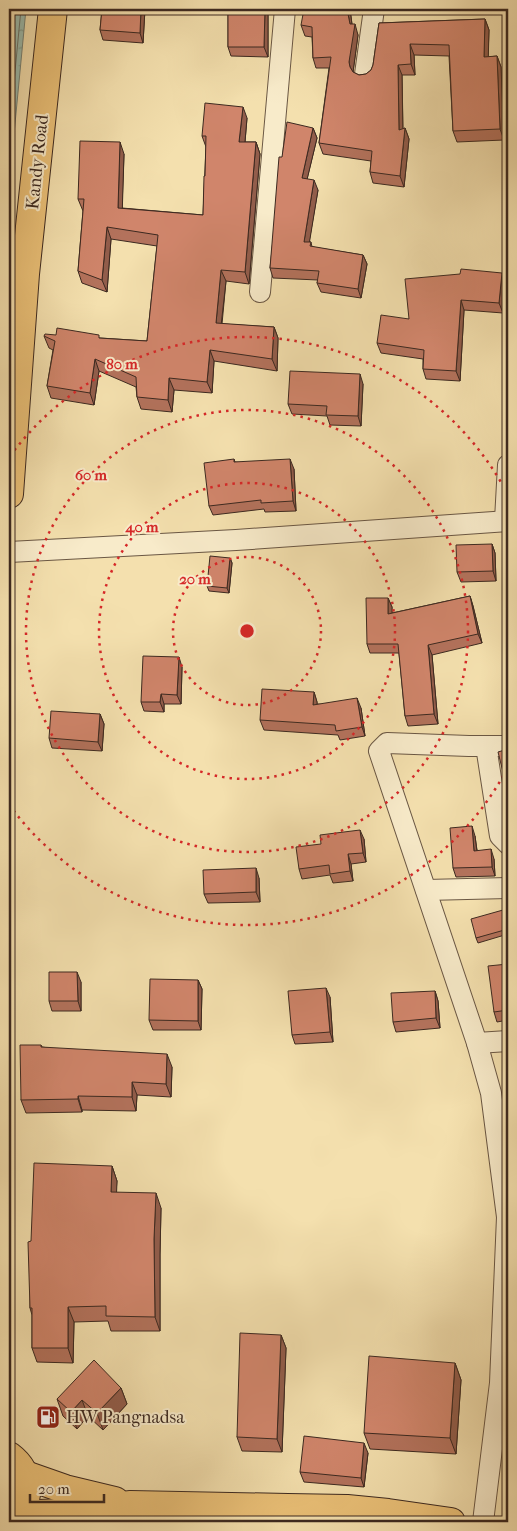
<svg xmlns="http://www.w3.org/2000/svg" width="517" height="1531" viewBox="0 0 517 1531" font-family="'IM FELL French Canon',serif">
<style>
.water{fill:url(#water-ripples);stroke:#768276}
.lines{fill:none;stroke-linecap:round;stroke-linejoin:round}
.shore{stroke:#6c7368;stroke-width:1}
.minor-casing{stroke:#6a5744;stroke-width:22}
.primary-casing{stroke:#3c2920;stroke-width:30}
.trunk-casing{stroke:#3c2920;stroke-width:30}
.minor{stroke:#f8ebca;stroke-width:20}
.primary{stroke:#eac077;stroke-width:28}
.trunk{stroke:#eac077;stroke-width:28}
.wall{fill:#b3725c;stroke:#3c2920}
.shaded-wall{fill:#925d4b;stroke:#3c2920}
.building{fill:#d0856b;stroke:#3c2920}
.ring{fill:none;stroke:#d62828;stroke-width:2.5;stroke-dasharray:2.5 5}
.labels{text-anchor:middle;stroke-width:4;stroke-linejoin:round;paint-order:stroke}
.street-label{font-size:18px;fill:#3c2920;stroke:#f8ebca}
.poi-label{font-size:18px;fill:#3c2920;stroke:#f8ebca;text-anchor:start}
.centre{fill:#d62828;stroke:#f8ebca;stroke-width:2.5}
.ring-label{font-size:15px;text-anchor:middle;font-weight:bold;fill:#d62828;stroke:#f8ebca;stroke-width:4;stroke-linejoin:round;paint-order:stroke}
</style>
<defs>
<pattern id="water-ripples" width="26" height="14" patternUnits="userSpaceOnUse" patternTransform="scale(1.25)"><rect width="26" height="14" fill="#9cbdaf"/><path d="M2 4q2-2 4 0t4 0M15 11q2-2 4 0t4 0" fill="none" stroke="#809a8e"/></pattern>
</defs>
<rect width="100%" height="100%" fill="#f4e0ae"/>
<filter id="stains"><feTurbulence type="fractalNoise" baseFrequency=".004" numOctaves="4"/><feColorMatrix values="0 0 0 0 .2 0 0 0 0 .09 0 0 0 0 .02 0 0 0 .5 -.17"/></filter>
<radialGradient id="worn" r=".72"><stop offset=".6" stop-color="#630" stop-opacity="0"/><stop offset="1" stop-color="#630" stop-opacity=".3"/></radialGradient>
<!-- water -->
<polygon class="water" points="9,9 26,9 9,186"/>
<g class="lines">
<!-- shore -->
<g class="shore">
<polyline points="9,70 15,9"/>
<polyline points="9,134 21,9"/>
</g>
<!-- minor casing -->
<g class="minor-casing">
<g id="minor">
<polyline points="365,74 374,9"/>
<polyline points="260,292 285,9"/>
<polyline points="505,520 508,465"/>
<polyline points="9,552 236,540 508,521"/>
<polyline points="486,746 500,836 508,844"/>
<polyline points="426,890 508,888"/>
<polyline points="477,1043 508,1041"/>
<polyline points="483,1522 500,1383 507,1217 491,1093 477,1043 379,751 387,743 469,746 508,746"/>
</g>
</g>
<!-- primary casing -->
<g class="primary-casing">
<g id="primary">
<polyline points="25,1475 65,1489 115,1501"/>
<polyline points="15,1515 63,1513 131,1505 288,1508 347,1509 388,1513 451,1522"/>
</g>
</g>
<!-- trunk casing -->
<g class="trunk-casing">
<g id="trunk">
<polyline points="9,494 25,274 53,9"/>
<path d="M9 1456C32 1473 33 1502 9 1519"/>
</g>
</g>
<!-- minor -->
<use href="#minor" class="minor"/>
<!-- primary -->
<use href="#primary" class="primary"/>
<!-- trunk -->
<use href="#trunk" class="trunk"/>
</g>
<!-- wall -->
<g class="wall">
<polygon points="102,9 145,9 143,43 103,40 100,30"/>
<polygon points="228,9 268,9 268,57 231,56 228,47"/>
<polygon points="350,9 352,24 358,35 353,72 359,75 366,74 371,70 373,65 379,23 485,19 489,30 488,57 497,56 501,67 504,140 457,142 453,131 449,56 414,55 415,75 402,75 403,129 405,128 409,139 404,187 373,183 370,172 371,161 323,154 319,143 329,68 316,68 313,58 312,37 305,36 301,25"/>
<polygon points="476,9 508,9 508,13"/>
<polygon points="247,118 245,142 256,142 260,154 249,284 226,281 222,324 274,327 278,338 277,371 214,361 212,393 174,390 172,412 141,409 137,397 136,387 99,371 94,405 51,398 47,386 53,350 49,348 44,336 100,338 147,341 157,246 111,239 107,292 82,283 78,271 83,211 78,199 124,154 122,208 203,215 206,147 202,136"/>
<polygon points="313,128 317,138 307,179 318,190 309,242 311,242 312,247 363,255 367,264 361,298 321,292 317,283 318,280 273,278 270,268 282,157"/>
<polygon points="505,282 503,313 464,310 460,381 426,379 423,369 423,359 381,353 377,343 409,319"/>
<polygon points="363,384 361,426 330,425 327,416 292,414 288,404"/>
<polygon points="234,459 235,462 294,469 296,511 265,512 264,509 213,515 209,506"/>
<polygon points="492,544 495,553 496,581 461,582 457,572"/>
<polygon points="230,558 232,563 229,593 209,591 207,586"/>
<polygon points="470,596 473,606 482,643 432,655 438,724 408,726 405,716 399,653 370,653 367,644 388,598 392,607 392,613"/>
<polygon points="182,667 181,704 164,704 164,712 144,711 141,702"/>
<polygon points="314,692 317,702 317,704 361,708 365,736 340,740 338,735 264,730 260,720"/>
<polygon points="100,714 104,724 102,751 52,748 49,738"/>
<polygon points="508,749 508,790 505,780"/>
<polygon points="475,836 477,850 494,859 495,876 456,877 453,868"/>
<polygon points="364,839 366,862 351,864 353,881 333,883 330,875 302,879 299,869"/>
<polygon points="259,878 260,902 208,903 204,894"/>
<polygon points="508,926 508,934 478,943 476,938"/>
<polygon points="508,964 508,1020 497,1022 494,1012"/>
<polygon points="198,980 202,989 201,1030 153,1030 149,1020"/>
<polygon points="81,982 81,1011 52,1011 49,1001"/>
<polygon points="435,991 438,1001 440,1028 396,1032 393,1022"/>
<polygon points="330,997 333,1042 295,1044 292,1035"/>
<polygon points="41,1045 42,1047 172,1067 171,1097 137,1095 136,1111 82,1110 82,1112 26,1113 21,1100"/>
<polygon points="112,1166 117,1181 116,1192 161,1208 160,1254 160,1331 111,1331 108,1321 74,1322 73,1363 37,1362 32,1348 32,1315 30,1308 31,1241"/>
<polygon points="281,1335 286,1348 282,1452 242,1451 237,1437"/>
<polygon points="455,1363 461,1380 456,1454 370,1449 364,1433"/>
<polygon points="121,1388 127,1404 103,1430 88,1416 77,1429 63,1416 57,1399"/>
<polygon points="368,1453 364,1487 304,1482 300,1472"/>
</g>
<!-- shaded-wall -->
<g class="shaded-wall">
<polygon points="141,9 145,9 143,43 140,33"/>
<polygon points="265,9 268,9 268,57 264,47"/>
<polygon points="347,9 350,9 353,33 355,24 358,35 353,72 350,67 349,62 350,24"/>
<polygon points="485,19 489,30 488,68 484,57"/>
<polygon points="410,44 414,55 415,75 411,64"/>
<polygon points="497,56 501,67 504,140 500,129"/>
<polygon points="398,65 402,75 403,141 399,130"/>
<polygon points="243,107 247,118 244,153 239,142"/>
<polygon points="313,128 317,138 305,188 302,178"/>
<polygon points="405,128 409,139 404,187 400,176"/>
<polygon points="120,142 124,154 122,219 118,208"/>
<polygon points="256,142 260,154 249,284 245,272"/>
<polygon points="314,180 318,190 308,251 304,242"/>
<polygon points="107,227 111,239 107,292 102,280"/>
<polygon points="363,255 367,264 361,298 358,289"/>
<polygon points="221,270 226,281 220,335 216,323"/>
<polygon points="502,273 505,282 503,313 499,303"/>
<polygon points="461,300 464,310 460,381 456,371"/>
<polygon points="274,327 278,338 277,371 272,359"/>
<polygon points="210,350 214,361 212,393 207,382"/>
<polygon points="95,359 99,371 94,405 90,393"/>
<polygon points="360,374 363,384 361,426 358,416"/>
<polygon points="169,378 174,390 172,412 168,400"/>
<polygon points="290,459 294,469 296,511 293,501"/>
<polygon points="492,544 495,553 496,581 493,571"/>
<polygon points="230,558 232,563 229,593 227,588"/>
<polygon points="470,596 473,606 482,643 478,634"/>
<polygon points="388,598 392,607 392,623 388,614"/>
<polygon points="428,645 432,655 438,724 434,714"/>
<polygon points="179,657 182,667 181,704 177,695"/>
<polygon points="314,692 317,702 317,714 313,705"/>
<polygon points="161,694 164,704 164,712 160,702"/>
<polygon points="357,698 361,708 365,736 362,727"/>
<polygon points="100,714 104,724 102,751 98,742"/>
<polygon points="472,826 475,836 478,860 474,851"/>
<polygon points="360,830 364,839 366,862 363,853"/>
<polygon points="491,849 494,859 495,876 492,867"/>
<polygon points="348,854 351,864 353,881 350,871"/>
<polygon points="256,868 259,878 260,902 256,892"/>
<polygon points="77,972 81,982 81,1011 78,1001"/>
<polygon points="198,980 202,989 201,1030 198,1021"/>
<polygon points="326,988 330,997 333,1042 330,1032"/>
<polygon points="435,991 438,1001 440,1028 436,1018"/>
<polygon points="167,1054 172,1067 171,1097 166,1084"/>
<polygon points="132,1082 137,1095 136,1111 132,1097"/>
<polygon points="78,1096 82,1110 82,1112 78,1099"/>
<polygon points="112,1166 117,1181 116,1207 111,1192"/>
<polygon points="156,1193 161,1208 160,1254 160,1331 155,1317 154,1239"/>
<polygon points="68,1307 74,1322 73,1363 68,1348"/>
<polygon points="281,1335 286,1348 282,1452 277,1439"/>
<polygon points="455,1363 461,1380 456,1454 450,1438"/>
<polygon points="121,1388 127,1404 103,1430 97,1413"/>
<polygon points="82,1400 88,1416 77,1429 71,1412"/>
<polygon points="364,1443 368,1453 364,1487 361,1478"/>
</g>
<!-- building -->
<g class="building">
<polygon points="102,9 141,9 140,33 100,30"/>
<polygon points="228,9 265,9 264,47 228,47"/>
<polygon points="304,9 347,9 350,24 355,24 349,62 350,67 353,72 359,75 366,74 371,70 373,65 379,23 485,19 484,57 497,56 500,129 453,131 449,45 410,44 411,64 398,65 399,130 405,128 400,176 370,172 372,151 319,143 331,57 313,58 312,27 301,25"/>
<polygon points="205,103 243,107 239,142 256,142 245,272 221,270 216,323 274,327 272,359 210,350 207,382 169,378 168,400 137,397 136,377 95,359 90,393 47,386 55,341 44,336 45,334 56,335 57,328 99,335 99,338 147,341 158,235 107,227 102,280 78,271 84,199 78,199 80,141 120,142 118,208 203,215 204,176 205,176 206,136 202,136"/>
<polygon points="287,122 313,128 302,178 314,180 304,242 311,242 310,246 363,255 358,289 317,283 319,271 270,268 279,157 282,157"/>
<polygon points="461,269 502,273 499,303 461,300 456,371 423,369 424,350 377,343 381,315 409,319 405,279 460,274"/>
<polygon points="290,371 360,374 358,416 326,415 327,406 288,404"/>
<polygon points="234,459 234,462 290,459 293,501 261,503 261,500 209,506 204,463"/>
<polygon points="492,544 493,571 457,572 456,545"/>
<polygon points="210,556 230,558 227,588 207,586"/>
<polygon points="470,596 478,634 428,645 434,714 405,716 398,644 367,644 366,598 388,598 388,614"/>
<polygon points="143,656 179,657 177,695 161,694 160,702 141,702"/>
<polygon points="262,689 314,692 313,705 357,698 362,727 336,731 335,725 260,720"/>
<polygon points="51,711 100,714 98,742 49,738"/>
<polygon points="508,749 508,780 505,780 498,752"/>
<polygon points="472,826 474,851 491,849 492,867 453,868 450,828"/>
<polygon points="360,830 363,853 348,854 350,871 330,874 329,865 299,869 296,847 321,844 320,835"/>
<polygon points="256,868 256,892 204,894 203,870"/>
<polygon points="503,910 508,929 476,938 471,919"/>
<polygon points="508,964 508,1010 494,1012 488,966"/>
<polygon points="49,972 77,972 78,1001 49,1001"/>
<polygon points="150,979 198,980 198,1021 149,1020"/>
<polygon points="326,988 330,1032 292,1035 288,991"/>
<polygon points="435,991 436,1018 393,1022 391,993"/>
<polygon points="20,1045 41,1045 41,1047 167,1054 166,1084 132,1082 132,1097 78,1096 78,1099 21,1100"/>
<polygon points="34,1163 112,1166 111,1192 156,1193 154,1239 155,1317 106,1316 106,1306 68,1307 68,1348 32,1348 32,1308 30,1308 28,1242 31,1241"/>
<polygon points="240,1333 281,1335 277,1439 237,1437"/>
<polygon points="369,1356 455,1363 450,1438 364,1433"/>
<polygon points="94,1360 121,1388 97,1413 82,1400 71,1412 57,1399"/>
<polygon points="304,1436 364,1443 361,1478 300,1472"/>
</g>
<!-- distance rings -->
<g class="ring">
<circle cx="247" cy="631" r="74"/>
<circle cx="247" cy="631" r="148"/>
<circle cx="247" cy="631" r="221"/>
<path d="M507 769A295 295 0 0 1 10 806M10 456A295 295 0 0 1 507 493"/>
</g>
<!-- icons -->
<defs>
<g id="fuel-square" transform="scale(1.25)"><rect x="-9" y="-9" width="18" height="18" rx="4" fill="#8f2418" stroke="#f8ebca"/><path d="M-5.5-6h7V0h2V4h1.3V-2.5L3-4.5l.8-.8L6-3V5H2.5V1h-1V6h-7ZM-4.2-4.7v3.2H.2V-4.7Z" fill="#fff"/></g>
</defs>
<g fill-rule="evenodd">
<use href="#fuel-square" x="48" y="1417"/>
</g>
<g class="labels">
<!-- street labels -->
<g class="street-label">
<text transform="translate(37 162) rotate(-84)" y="6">Kandy Road</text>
</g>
<!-- poi labels -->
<g class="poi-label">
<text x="66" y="1423">HW Pangnadsa</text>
</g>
</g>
<circle cx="247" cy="631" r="8" class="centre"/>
<g class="ring-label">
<text x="122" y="369">80 m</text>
<text x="91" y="480">60 m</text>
<text x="142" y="532">40 m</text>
<text x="195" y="584">20 m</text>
</g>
<!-- margin -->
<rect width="517" height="1531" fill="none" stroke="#f4e0ae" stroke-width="30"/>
<rect x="10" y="10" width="497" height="1511" fill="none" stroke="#3c2920" stroke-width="2.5"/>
<rect x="15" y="15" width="487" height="1501" fill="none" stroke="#3c2920"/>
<!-- scale -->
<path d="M30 1494v8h74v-8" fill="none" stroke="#3c2920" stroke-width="2.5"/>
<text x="38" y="1494" font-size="15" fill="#3c2920" stroke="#f8ebca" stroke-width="4" paint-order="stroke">20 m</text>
<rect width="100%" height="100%" filter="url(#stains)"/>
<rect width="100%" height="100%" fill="url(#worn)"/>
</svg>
